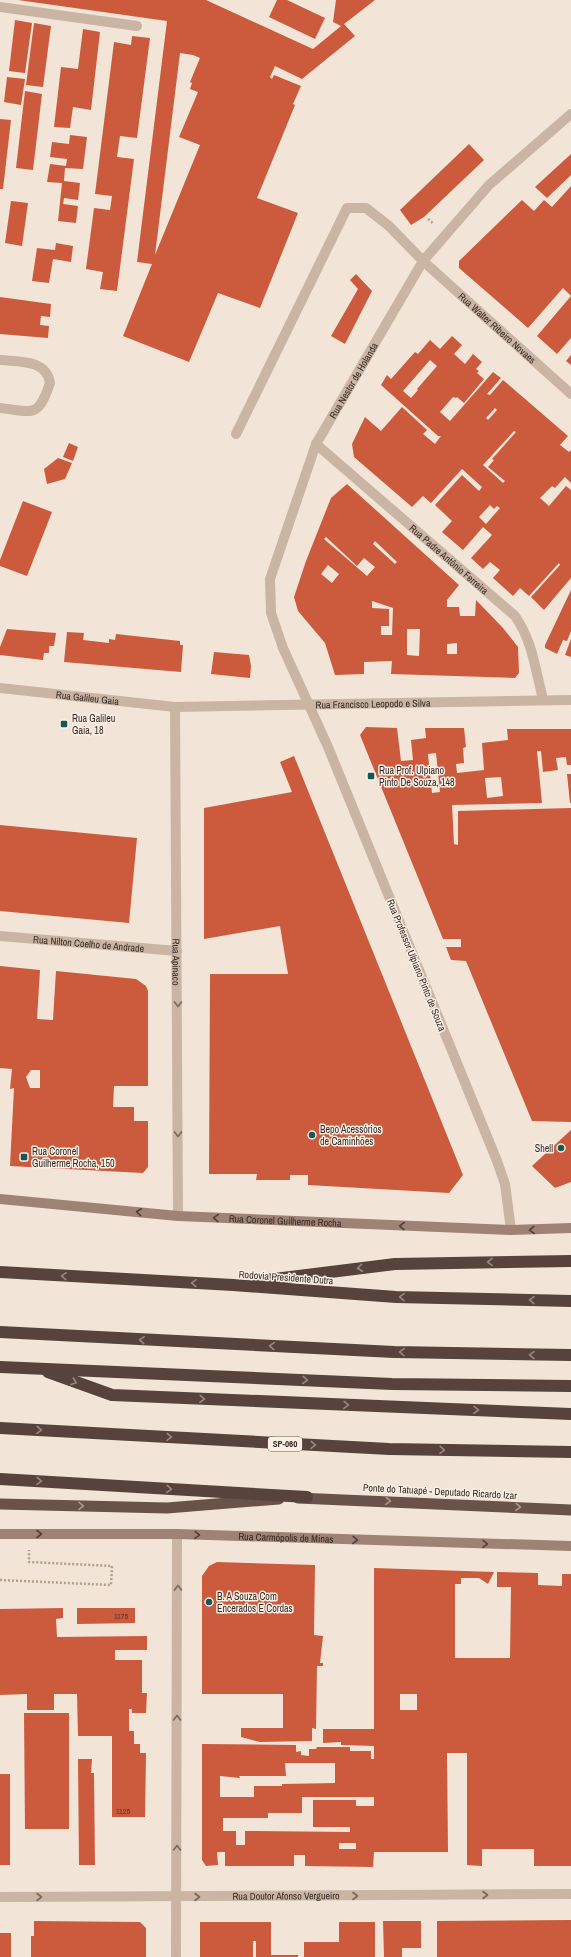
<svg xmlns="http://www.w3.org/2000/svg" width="571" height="1957" viewBox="0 0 571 1957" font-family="'Archivo Narrow',sans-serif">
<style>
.building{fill:#cc5a3c;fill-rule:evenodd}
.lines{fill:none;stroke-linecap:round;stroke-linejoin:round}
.path{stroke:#b69e8d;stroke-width:2.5;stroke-dasharray:2 2;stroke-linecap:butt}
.service{stroke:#cab4a3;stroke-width:10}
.minor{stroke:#cab4a3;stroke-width:10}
.tertiary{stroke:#cab4a3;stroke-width:10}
.secondary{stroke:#9e8275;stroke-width:10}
.trunk{stroke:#685249;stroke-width:11}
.motorway{stroke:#57433c;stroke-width:12}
.oneway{stroke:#78685e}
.oneway2{stroke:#4f403a}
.oneway3{stroke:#98887f}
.oneway4{stroke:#aa998f}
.poi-dot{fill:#195658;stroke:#faefe4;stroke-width:1.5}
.labels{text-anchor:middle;stroke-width:3;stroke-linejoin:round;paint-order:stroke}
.number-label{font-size:8px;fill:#5b362c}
.shield{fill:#faefe4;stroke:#70655f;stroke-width:1}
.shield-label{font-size:9px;font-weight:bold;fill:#352a26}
.street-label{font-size:10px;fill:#352a26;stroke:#faefe4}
.poi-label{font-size:10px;fill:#352a26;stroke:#faefe4;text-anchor:start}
</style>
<rect width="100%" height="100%" fill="#f2e5d8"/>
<!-- building -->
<g class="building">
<path d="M18 0H206L313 49 341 26 333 22 336 0H375L344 24 355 36 302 79 275 66 270 77 272 79 274 75 301 86 293 104 295 105 257 198 298 213 260 308 218 293 189 362 123 336 152 264 137 262 167 21ZM180 53 193 55 200 58 190 82 192 83 190 89 198 92 179 137 200 145 155 255Z"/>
<polygon points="277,0 287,0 325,18 315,39 269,17"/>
<polygon points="15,20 32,23 25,73 9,71"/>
<polygon points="34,23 51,26 43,87 26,85"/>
<polygon points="83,29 100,32 91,110 73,107 70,128 54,127 61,67 78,69"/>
<polygon points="132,36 150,38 137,138 120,136 117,157 134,159 117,291 100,289 103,272 86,269 94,208 110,210 112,196 95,194 114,42 131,45"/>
<polygon points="7,77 25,79 21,105 4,102"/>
<polygon points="25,91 42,94 33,170 16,168"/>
<polygon points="0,119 11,120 3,189 0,189"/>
<polygon points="70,135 87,137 83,169 65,168 64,181 80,183 78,200 64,198 63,204 78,206 76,223 58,221 62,183 47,182 50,164 66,166 67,159 50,157 52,142 69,144"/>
<polygon points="469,144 484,160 424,217 411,225 400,210"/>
<polygon points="571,154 571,175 547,198 535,187"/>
<polygon points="571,186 571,296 563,288 528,328 459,268 459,261 522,200 534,211 544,200 552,207"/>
<polygon points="11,201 28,203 22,246 5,243"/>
<polygon points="56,243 73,246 71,262 53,259 49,283 32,281 37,248 55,250"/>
<polygon points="356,274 372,291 345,344 331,336 358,289 350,280"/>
<polygon points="571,296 571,338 557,354 537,336"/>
<polygon points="0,297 51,304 50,317 41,316 40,325 49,326 48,338 0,334"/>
<path d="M452 336 462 345 454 354 465 364 473 354 482 362 476 369 479 371 477 373 484 379 464 403 457 397 456 398 453 397 440 412 450 421 493 372 501 378 487 394 490 395 503 380 568 436 560 445 569 452 571 450V483L565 477 555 488 552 486 540 498 549 506 566 486 571 490V578L544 610 531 597 560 565 559 563 529 596 520 588 513 596 493 578 500 570 490 562 483 569 471 558 492 535 483 527 463 550 442 532 452 521 435 505 462 475 479 491 482 487 462 469 431 503 423 496 412 507 354 457 352 444 365 417 381 431 402 407 427 430 423 434 435 444 441 436H438L381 385 387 375 391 379 415 352 418 354 430 340 440 349ZM430 360 437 366 417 389 418 390 411 398 403 391ZM495 408 497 410 488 420 486 418ZM514 431 516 432 492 459 494 460 488 467 505 481 503 483 483 465ZM490 505 494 509 497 506 500 508 486 524 479 517Z"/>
<polygon points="571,355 571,365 566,361"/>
<polygon points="69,443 78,447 73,461 63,457"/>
<polygon points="58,458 72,463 65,479 47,484 44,469"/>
<path d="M347 484 459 585 447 600V607H459L460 616H475L476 600 503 628 518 647 519 673 515 678 391 674 392 661 364 662V674L335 675 325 643 298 611 294 597 306 561 331 498ZM326 537 357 566 364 558 375 567 367 576 324 539ZM375 541 397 562 395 564 373 544ZM328 565 339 574 332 583 321 574ZM372 601 393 608 392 635H381V626H389V609L372 608ZM407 629H420L419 656 407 655ZM457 643V654H447V644Z"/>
<polygon points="23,501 52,512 27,576 0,566 0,560"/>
<polygon points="571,590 571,631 567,641 563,640 557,654 545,648 545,645"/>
<polygon points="7,629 56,633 54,646 49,646 49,653 44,653 43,660 0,655 0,647"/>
<polygon points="67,632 84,633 83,640 109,643 109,639 115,640 116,634 180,641 180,645 183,645 181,672 64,662"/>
<polygon points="571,639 571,657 565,655"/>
<polygon points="214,652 249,655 251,666 250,678 211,674"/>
<path d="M366 727 397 728 401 761 413 760 411 740 426 738 425 728H464L466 747 463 748 464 763 456 764 457 773 484 770 482 743 508 740 507 729H571V765H567L566 757 556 758 558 770 543 772 541 751H537L542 803 452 805 454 844 458 845V811L571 808V1122L532 1121 466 961 451 960 446 947H461V939H443L360 735ZM436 753 440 792 432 793 428 754ZM501 777 503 796 487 798 485 778Z"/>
<polygon points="294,756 463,1175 449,1193 308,1185 308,1175 290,1175 290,1180 256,1180 257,1174 209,1174 210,974 288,974 280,926 204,939 204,808 292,792 280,762"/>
<polygon points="567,774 571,774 571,803 570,803"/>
<polygon points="0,825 137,838 129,923 0,911"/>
<path d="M0 966 40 970 37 1019 53 1020 56 971 136 979 146 986 148 991V1086H114L113 1107H134V1121H148V1167L143 1173 10 1166 14 1088 10 1089 12 1069 0 1068ZM31 1070H40V1088H30L26 1077Z"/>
<polygon points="571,1130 571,1182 555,1188 532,1166"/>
<polygon points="217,1562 315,1565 314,1635 323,1636 320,1663 323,1663 323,1666 317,1666 316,1729 312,1728 312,1741 260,1742 241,1737 241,1728 283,1728 283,1694 202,1694 202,1576 209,1566"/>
<path d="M374 1568 494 1572 488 1584 479 1578H461V1584H455V1658H510L511 1587H497V1572L538 1573V1585L562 1586V1574H571V1866H534V1849H482V1866L467 1865V1753H447L448 1852H374L373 1867 305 1866V1855H294V1866H225V1852H217L218 1865 206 1866 202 1860V1744L296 1745V1752L301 1751V1755L309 1756V1749H316L317 1747H350V1751H371V1759H374V1746L341 1745V1742L323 1743V1729H374ZM400 1694H417V1710H400ZM285 1763H335V1783L282 1784V1786H254V1797H220V1776L240 1778 239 1776H286ZM302 1797H374V1806H356V1800H313V1827H350V1832L245 1831V1845H236V1831H223V1818H268V1813H302ZM339 1843H356V1849H339Z"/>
<polygon points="63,1608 63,1618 56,1619 57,1637 147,1636 147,1650 115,1650 115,1660 142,1660 142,1693 147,1693 146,1713 132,1713 132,1709 129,1709 129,1731 134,1731 134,1744 140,1744 140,1753 146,1753 145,1817 112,1817 112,1736 78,1736 77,1694 54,1694 54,1710 27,1710 27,1694 0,1695 0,1609"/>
<polygon points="77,1608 135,1608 135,1623 77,1624"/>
<polygon points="24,1713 69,1713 69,1829 25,1829"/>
<polygon points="78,1759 92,1759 91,1773 94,1773 95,1865 79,1865"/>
<rect x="0" y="1774" width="10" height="91"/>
<polygon points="571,1920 571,1957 437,1957 437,1921"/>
<polygon points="34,1921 140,1922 146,1928 146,1957 31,1957 31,1936 34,1936"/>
<polygon points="383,1921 421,1921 421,1948 402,1948 402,1957 384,1957"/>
<polygon points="200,1922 271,1922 271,1955 298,1955 298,1957 256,1957 256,1941 253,1941 253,1957 200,1957"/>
<polygon points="339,1922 375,1922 375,1957 304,1957 304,1942 339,1942"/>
<rect x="0" y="1933" width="11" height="24"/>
</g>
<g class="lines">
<!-- path -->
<g class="path">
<polyline points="428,219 434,224"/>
<polyline points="0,1580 111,1585 112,1566 29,1562 29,1550"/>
</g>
<!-- service -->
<g class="service">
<polyline points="0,7 137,26"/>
<path d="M0 360C19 362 46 359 50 383 38 418 34 412 0 408"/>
<polyline points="236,434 347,208 366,208 389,226 423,261"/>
</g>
<!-- minor -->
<g class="minor">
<path id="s1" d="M423 261 571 394"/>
<path id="s2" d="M316 444 515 616C533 642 535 669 543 699"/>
<path id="s3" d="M175 707 178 1216"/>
<path id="s4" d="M0 936 177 951"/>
<path id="s5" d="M511 1230 505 1184 497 1161 328 747 283 648 271 613 270 579 316 444 423 261 489 185 571 114"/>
<path id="s6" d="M0 1897 571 1894"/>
<polyline points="176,1957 177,1534"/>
</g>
<!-- tertiary -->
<path class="tertiary" id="s7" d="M0 688 175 707 571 700"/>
<!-- secondary -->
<g class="secondary">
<path id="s8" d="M0 1199 178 1216 511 1230 571 1228"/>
<path id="s9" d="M0 1534H177L571 1546"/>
</g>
<!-- trunk -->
<g class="trunk">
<polyline points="298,1498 571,1510"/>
<polyline points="0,1504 167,1508 279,1499"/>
</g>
<!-- motorway -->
<g class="motorway">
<polyline points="0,1272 233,1285 396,1297 571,1301"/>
<polyline points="258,1281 395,1264 571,1261"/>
<polyline points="0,1332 394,1352 571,1355"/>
<polyline points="0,1367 392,1384 571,1386"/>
<polyline points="48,1372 112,1395 571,1414"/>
<polyline points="0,1428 389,1449 571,1452"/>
<polyline points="0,1479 307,1497"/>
</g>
</g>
<!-- one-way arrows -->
<defs><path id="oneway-chevron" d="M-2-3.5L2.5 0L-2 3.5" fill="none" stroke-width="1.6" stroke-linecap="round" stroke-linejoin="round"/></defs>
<g class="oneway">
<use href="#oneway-chevron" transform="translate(178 1004) rotate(90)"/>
<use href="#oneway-chevron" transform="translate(178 1134) rotate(90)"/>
<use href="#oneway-chevron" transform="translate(178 1588) rotate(-90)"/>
<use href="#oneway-chevron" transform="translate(177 1718) rotate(-90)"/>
<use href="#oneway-chevron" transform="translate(177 1848) rotate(-90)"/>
<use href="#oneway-chevron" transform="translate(485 1895)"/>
<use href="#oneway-chevron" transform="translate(355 1896)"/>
<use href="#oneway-chevron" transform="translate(39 1897)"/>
<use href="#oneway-chevron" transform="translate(197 1897)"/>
</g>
<g class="oneway2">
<use href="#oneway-chevron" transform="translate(139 1212) rotate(-174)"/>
<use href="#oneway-chevron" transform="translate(216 1218) rotate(-178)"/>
<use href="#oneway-chevron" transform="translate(402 1226) rotate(-178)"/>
<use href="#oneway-chevron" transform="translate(532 1230) rotate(178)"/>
<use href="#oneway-chevron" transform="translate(39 1534)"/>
<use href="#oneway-chevron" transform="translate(197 1535) rotate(2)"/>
<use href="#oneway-chevron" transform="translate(355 1540) rotate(2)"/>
<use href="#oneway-chevron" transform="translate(485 1544) rotate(2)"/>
</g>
<g class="oneway3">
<use href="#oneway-chevron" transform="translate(490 1262) rotate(179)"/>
<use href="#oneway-chevron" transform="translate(360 1268) rotate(173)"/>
<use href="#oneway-chevron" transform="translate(64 1276) rotate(-177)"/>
<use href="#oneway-chevron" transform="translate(194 1283) rotate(-177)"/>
<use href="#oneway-chevron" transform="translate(402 1297) rotate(-178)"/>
<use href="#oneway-chevron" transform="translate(532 1300) rotate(-179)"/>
<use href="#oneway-chevron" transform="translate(142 1340) rotate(-177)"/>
<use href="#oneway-chevron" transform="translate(272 1346) rotate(-177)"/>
<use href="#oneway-chevron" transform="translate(402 1352) rotate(-179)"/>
<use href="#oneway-chevron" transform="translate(532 1355) rotate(-179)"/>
<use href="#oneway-chevron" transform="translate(305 1380) rotate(2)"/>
<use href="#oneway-chevron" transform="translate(74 1382) rotate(20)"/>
<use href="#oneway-chevron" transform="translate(202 1399) rotate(2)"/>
<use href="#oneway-chevron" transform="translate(346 1405) rotate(2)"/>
<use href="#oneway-chevron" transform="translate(476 1410) rotate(2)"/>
<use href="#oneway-chevron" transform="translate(39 1430) rotate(3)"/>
<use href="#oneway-chevron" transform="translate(169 1437) rotate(3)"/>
<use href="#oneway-chevron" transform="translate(313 1445) rotate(3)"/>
<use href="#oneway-chevron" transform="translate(442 1450) rotate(1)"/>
<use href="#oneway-chevron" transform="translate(39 1481) rotate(3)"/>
<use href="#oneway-chevron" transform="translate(169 1489) rotate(3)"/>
</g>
<g class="oneway4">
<use href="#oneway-chevron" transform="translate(388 1501) rotate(3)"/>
<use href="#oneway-chevron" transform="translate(81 1506) rotate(1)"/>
<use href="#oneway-chevron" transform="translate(518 1507) rotate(3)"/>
</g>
<!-- markers -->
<g class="poi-dot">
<rect x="60" y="720" width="8" height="8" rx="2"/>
<rect x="367" y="772" width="8" height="8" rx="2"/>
<circle cx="312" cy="1135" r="4"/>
<circle cx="561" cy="1148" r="4"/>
<rect x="20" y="1153" width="8" height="8" rx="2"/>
<circle cx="209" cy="1602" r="4"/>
</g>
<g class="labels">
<!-- number labels -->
<g class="number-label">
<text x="121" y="1619">1175</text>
<text x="123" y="1814">1125</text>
</g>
<!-- shield labels -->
<rect class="shield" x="268" y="1437" width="34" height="14" rx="3"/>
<g class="shield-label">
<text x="285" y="1447">SP-060</text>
</g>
<!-- street labels -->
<g class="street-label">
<text dy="4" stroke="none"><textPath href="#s1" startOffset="100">Rua Walter Ribeiro Novaes</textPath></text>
<text dy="4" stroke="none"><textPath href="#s5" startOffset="914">Rua Nestor de Holanda</textPath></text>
<text dy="4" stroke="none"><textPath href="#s2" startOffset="176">Rua Padre Antônio Ferreira</textPath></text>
<text dy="4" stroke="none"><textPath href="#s7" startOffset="88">Rua Galileu Gaia</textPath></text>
<text dy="4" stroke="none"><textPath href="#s7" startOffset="374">Rua Francisco Leopodo e Silva</textPath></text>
<text dy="4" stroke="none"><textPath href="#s4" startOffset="89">Rua Nílton Coelho de Andrade</textPath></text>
<text dy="4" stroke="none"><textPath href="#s3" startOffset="255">Rua Apinaco</textPath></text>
<text transform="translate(417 965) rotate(68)" y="4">Rua Professor Ulpiano Pinto de Souza</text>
<text dy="4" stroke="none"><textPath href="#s8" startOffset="286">Rua Coronel Guilherme Rocha</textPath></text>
<text transform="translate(286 1277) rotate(4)" y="4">Rodovia Presidente Dutra</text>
<text transform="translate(440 1491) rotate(3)" y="4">Ponte do Tatuapé - Deputado Ricardo Izar</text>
<text dy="4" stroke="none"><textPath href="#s9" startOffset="286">Rua Carmópolis de Minas</textPath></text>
<text dy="4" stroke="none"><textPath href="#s6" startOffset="286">Rua Doutor Afonso Vergueiro</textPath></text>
</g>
<!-- poi labels -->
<g class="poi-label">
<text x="72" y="722">Rua Galileu<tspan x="72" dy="12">Gaia, 18</tspan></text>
<text x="379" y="774">Rua Prof. Ulpiano<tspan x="379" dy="12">Pinto De Souza, 148</tspan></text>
<text x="320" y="1133">Bepo Acessórios<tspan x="320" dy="12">de Caminhões</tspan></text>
<text x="553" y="1152" text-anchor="end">Shell</text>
<text x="32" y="1155">Rua Coronel<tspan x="32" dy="12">Guilherme Rocha, 150</tspan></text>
<text x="217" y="1600">B. A Souza Com<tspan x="217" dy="12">Encerados E Cordas</tspan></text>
</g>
</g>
</svg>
